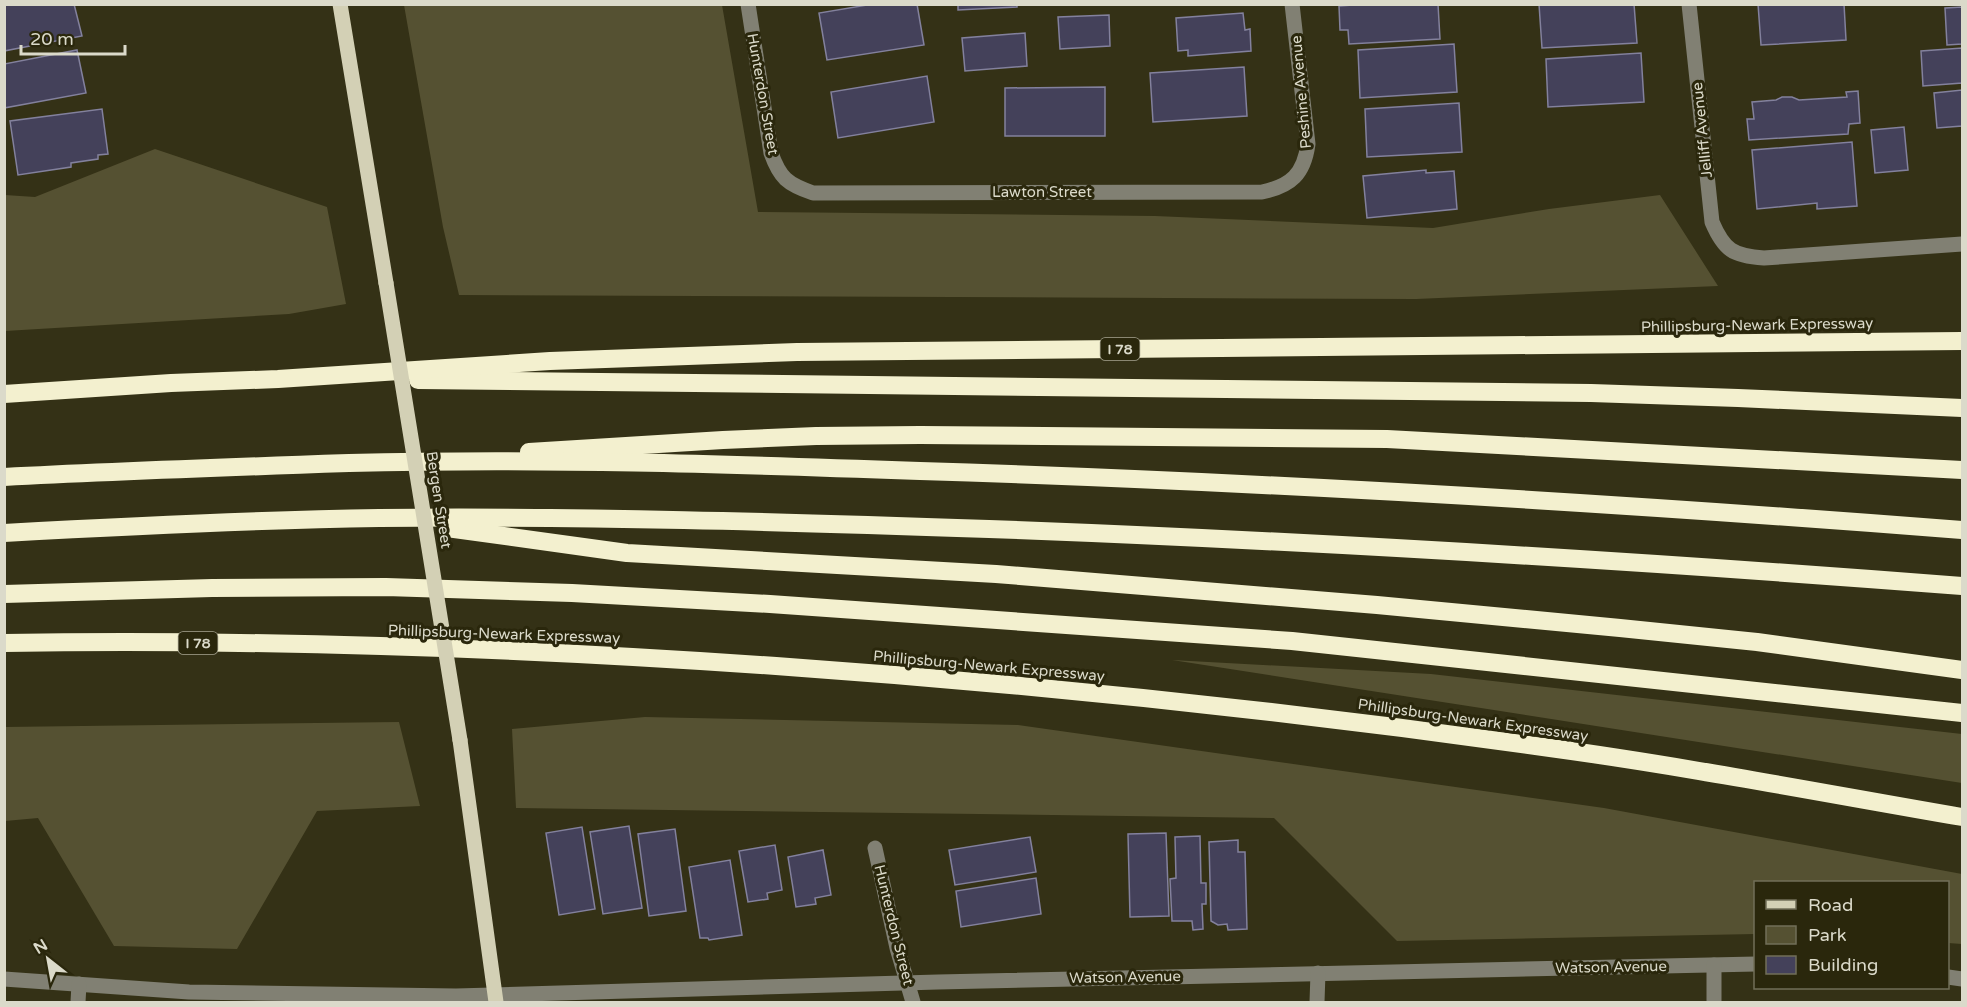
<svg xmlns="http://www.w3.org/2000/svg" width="1967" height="1007" viewBox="0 0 1967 1007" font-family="'Varela Round',sans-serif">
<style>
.green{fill:#555132}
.building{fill:#44415a;stroke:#83819d;stroke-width:1.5}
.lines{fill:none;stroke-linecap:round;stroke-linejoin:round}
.minor{stroke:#818073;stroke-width:15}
.major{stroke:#d3d0b5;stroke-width:15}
.highway{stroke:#f3f0cf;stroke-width:18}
.major-bridge{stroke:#d3d0b5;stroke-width:15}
.labels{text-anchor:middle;stroke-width:6;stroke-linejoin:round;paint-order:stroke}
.shield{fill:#2a270c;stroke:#a6a491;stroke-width:1.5}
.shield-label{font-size:14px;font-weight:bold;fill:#dbdaca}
.street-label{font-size:15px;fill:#dbdaca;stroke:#2a270c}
</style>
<rect width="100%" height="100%" fill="#343116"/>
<!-- green -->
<g class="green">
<polygon points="404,5 722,5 758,212 1155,216 1433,228 1549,209 1660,195 1718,286 1416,299 459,295 443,227"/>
<polygon points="155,149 327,207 346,304 289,314 5,331 5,195 35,197"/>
<polygon points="1172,660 1431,674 1962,734 1962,783"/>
<polygon points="645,717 1018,725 1604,808 1962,874 1962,944 1948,943 1948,882 1756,882 1755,934 1397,941 1274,818 516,808 512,729"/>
<polygon points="399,722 420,806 317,811 237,949 114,946 38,818 5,821 5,727"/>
</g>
<!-- building -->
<g class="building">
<polygon points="4,4 74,4 82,36 4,51"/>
<polygon points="873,4 917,4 924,45 827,60 819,13"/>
<polygon points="958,4 1017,4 1017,7 958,10"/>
<polygon points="1367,4 1438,4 1440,39 1349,44 1348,30 1340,30 1339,6"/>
<polygon points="1539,4 1634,4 1637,43 1542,48"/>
<polygon points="1758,4 1844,4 1846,40 1761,45"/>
<polygon points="1962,7 1962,44 1947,45 1945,8"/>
<polygon points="1243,13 1245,30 1250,29 1251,51 1188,56 1188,50 1178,51 1176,18"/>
<polygon points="1109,15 1110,46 1060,49 1058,17"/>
<polygon points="1025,33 1027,66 965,71 962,38"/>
<polygon points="1454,44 1457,92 1360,98 1358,50"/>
<polygon points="1962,48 1962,83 1923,86 1921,51"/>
<polygon points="77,50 86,93 4,108 4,64"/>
<polygon points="1641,53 1644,102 1548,107 1546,59"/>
<polygon points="1244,67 1247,116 1153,122 1150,73"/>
<polygon points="927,76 934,122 838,138 831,92"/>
<polygon points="1105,87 1105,136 1005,136 1005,88"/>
<polygon points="1962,90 1962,126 1937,128 1934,93"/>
<polygon points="1858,91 1860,123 1849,124 1848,134 1749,140 1747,119 1754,119 1752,102 1776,100 1782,97 1792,97 1799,100 1847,97 1846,92"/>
<polygon points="1459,103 1462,152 1367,157 1365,109"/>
<polygon points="102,109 108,154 98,155 98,159 71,163 71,167 18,175 10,121"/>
<polygon points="1904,127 1908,170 1875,173 1871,130"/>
<polygon points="1852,142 1857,206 1817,209 1817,203 1757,209 1752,150"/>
<polygon points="1426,170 1426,173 1454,171 1457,209 1367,218 1363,176"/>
<polygon points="629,826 642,908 603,914 590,832"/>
<polygon points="582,827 595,909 559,915 546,833"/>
<polygon points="675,829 686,911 649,916 638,834"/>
<polygon points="1166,833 1169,916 1130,917 1128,834"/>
<polygon points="1200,836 1201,883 1206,883 1206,904 1202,904 1203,929 1193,930 1192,921 1172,921 1170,879 1176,878 1175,837"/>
<polygon points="1030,837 1036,872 955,885 949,850"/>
<polygon points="1238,840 1238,852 1245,852 1247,929 1228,930 1227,924 1218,925 1211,921 1209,842"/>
<polygon points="775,845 782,890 767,893 768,899 748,902 739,851"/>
<polygon points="823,850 831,895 815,898 816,904 796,907 788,857"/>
<polygon points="730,860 742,935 709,940 708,938 700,938 689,867"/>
<polygon points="1036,878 1041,914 961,927 956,891"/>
</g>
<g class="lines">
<!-- minor -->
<g class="minor">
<path d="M748 4 771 153C780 178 787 184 813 193L1262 192C1291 186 1304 174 1308 144L1292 4"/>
<path d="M1689 4 1712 222C1724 250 1733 256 1764 258L1962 244"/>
<polyline points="875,848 897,948 913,1002"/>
<polyline points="1948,977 1962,979"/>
<polyline points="4,979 189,992 456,996 938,982 1756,964"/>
<polyline points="78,1002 79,984"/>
<polyline points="1317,1002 1318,973"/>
<polyline points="1714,1002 1714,965"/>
</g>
<!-- major -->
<g class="major">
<polyline points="340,4 386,283"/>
<polyline points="460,740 496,1002"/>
</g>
<!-- highway -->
<g class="highway">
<polyline points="418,380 1591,393 1738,398 1962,408"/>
<polyline points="4,394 171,383 278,379 550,361 797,352 1962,341"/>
<polyline points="529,452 723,440 816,436 920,435 1387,439 1962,470"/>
<path d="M4 477C119 471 234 467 349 463 539 458 730 464 920 471 1268 482 1616 503 1962 530"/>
<polyline points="447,528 627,553 996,574 1377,605 1620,628 1757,642 1962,670"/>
<path d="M4 533C129 526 254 520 379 518 582 516 786 522 989 529 1314 541 1638 561 1962 586"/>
<polyline points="4,594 212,588 386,587 572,593 770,604 1292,641 1962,713"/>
<path d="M4 643C262 639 519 648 776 666 1032 684 1288 711 1543 747 1683 766 1823 793 1962 817"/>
</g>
<!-- major-bridge -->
<polyline class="major-bridge" points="386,283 460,740"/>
</g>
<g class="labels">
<!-- shield labels -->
<g class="shield">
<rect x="1100.5" y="338" width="39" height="22" rx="4.5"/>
<rect x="178.5" y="632" width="39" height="22" rx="4.5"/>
</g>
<g class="shield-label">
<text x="1120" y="354">I 78</text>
<text x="198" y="648">I 78</text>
</g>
<!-- street labels -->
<g class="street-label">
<text transform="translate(1301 92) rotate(-95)" y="5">Peshine Avenue</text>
<text transform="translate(763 94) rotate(80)" y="5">Hunterdon Street</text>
<text transform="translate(1702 130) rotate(-96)" y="5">Jelliff Avenue</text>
<text x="1042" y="197">Lawton Street</text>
<text transform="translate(1757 325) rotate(-1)" y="5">Phillipsburg-Newark Expressway</text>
<text transform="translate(439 500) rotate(81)" y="5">Bergen Street</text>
<text transform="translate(504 634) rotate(2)" y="5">Phillipsburg-Newark Expressway</text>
<text transform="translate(989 666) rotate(5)" y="5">Phillipsburg-Newark Expressway</text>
<text transform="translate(1473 720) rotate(8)" y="5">Phillipsburg-Newark Expressway</text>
<text transform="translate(894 925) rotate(76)" y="5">Hunterdon Street</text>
<text transform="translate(1611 967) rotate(-1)" y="5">Watson Avenue</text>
<text transform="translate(1125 977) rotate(-1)" y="5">Watson Avenue</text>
</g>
</g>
<!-- border -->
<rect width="1967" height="1007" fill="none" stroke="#dbdaca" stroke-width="12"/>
<!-- legend -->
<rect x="1754" y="881" width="195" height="108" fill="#2a270c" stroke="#716f58" stroke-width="1.5"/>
<rect x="1766" y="900" width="30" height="9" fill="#d3d0b5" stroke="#716f58" stroke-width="1.5"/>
<text x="1808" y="911" font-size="18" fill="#dbdaca">Road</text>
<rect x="1766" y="926" width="30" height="18" fill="#555132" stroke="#716f58" stroke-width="1.5"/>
<text x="1808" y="941" font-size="18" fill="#dbdaca">Park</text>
<rect x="1766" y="956" width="30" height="18" fill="#44415a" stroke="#716f58" stroke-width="1.5"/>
<text x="1808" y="971" font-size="18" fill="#dbdaca">Building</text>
<!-- north arrow -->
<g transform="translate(48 959) rotate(329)" stroke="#2a270c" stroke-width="4.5" paint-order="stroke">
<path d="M0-4.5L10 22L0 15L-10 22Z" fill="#dbdaca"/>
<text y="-9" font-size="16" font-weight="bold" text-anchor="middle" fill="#dbdaca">N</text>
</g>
<!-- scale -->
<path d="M21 45v9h104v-9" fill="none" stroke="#dbdaca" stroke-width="3"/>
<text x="30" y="45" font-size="18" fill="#dbdaca" stroke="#2a270c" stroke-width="4.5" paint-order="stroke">20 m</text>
</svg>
